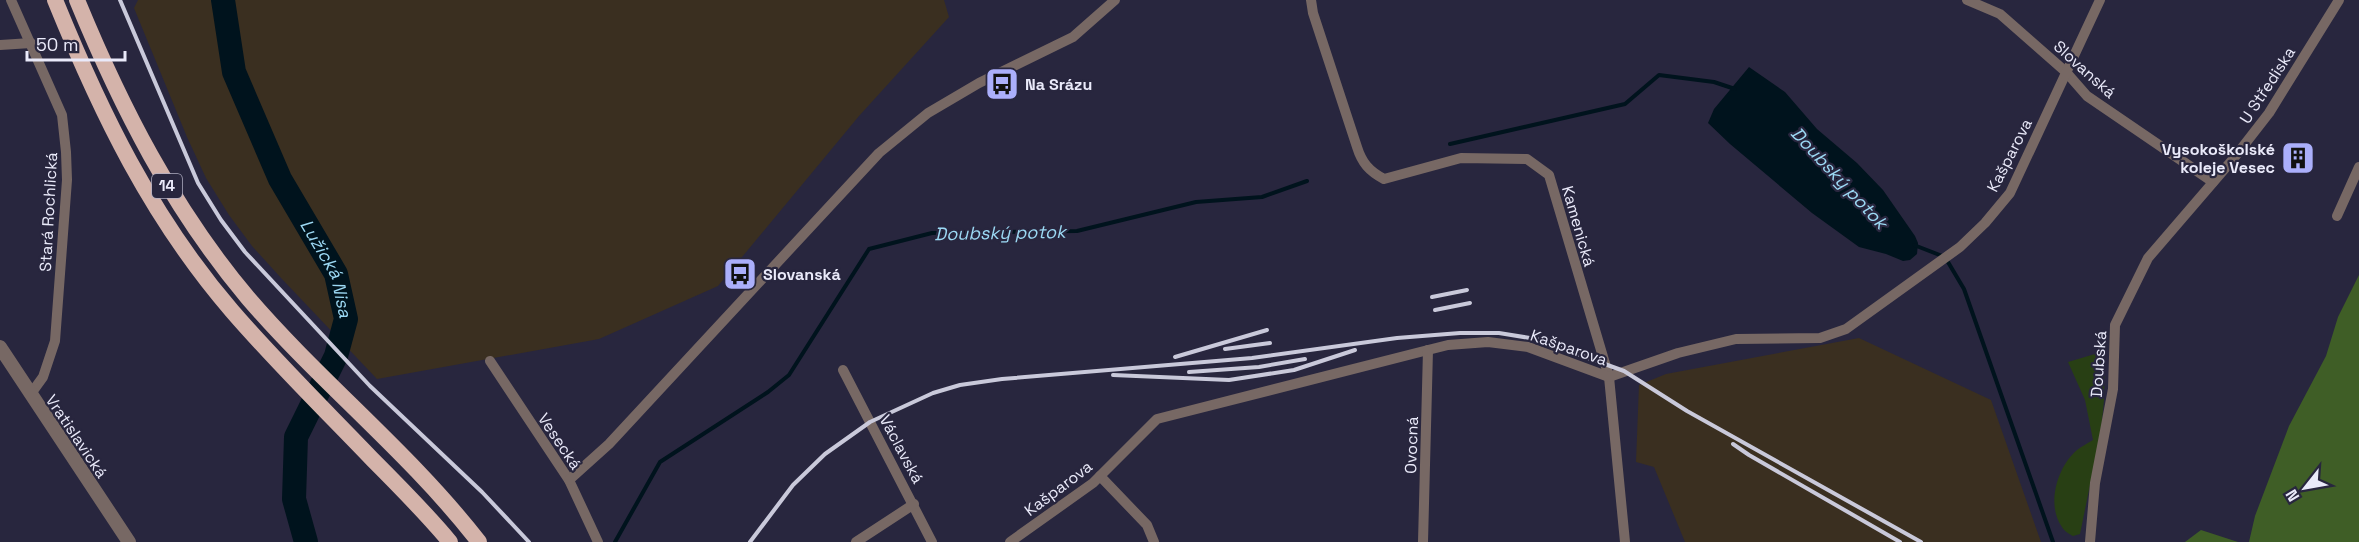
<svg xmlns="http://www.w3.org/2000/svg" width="2359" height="542" viewBox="0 0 2359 542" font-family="'Space Grotesk',sans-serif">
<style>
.industrial{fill:#3a2f20}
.green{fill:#283f14}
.forest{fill:#3f5e26}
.water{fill:#00131d}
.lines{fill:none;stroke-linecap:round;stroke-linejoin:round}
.stream{stroke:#00131d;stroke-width:4}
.river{stroke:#00131d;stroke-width:24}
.minor{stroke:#776864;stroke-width:10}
.tertiary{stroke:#776864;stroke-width:14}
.trunk{stroke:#d4b3aa;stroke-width:16}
.rail{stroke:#c9c9da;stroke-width:4}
.labels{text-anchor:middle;stroke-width:4.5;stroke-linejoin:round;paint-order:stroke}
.shield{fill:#28263e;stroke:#b0afc2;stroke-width:1.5}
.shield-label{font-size:15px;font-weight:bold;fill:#eaeafa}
.street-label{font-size:16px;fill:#eaeafa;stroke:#28263e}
.poi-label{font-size:16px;font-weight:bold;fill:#eaeafa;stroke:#28263e;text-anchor:start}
.water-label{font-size:18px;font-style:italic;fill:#9cd9f4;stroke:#28263e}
</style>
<rect width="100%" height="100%" fill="#28263e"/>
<!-- industrial -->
<g class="industrial">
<polygon points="138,0 944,0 949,17 859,116 718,286 599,339 377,379 282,279 252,246 229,215 206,178 187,137 134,8"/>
<polygon points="1859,338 1991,400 2041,542 1685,542 1654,467 1636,462 1639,385 1666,374"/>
</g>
<!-- green -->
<path class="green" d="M2105 351 2104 400 2101 431 2080 534 2073 536C2069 534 2064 531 2062 527 2046 505 2057 467 2077 450 2082 446 2088 443 2093 440L2085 400 2068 362Z"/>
<!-- forest -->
<g class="forest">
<polygon points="2359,275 2359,542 2249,542 2255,516 2289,426 2326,356 2338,317"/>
<polygon points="2201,530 2238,542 2185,542"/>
</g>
<!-- water -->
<polygon class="water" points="1749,67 1785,92 1817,129 1857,163 1883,190 1915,236 1918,243 1917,254 1910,260 1903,261 1886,254 1859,247 1812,213 1730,144 1708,123 1714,109"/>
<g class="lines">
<!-- stream -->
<g class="stream">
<polyline points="1450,144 1625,104 1659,75 1714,82 1735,89"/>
<polyline points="1914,245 1945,257 1964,289 2053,542"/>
<polyline points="615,542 660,462 768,392 789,375 869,249 932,233 1077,231 1196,202 1262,197 1307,181"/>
</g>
<!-- river -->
<path class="river" id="s1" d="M223 0 234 72 280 179 336 274 346 319 336 356 296 437 294 499 306 542"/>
<!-- minor -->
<g class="minor">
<polyline points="11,0 62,115 66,152 67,180 55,341 43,377 30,395"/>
<path d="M1311 0 1313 13 1357 147C1362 163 1369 171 1384 179L1461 158 1527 159 1549 175 1609 377 1625 542"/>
<polyline points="1967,0 2000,14 2066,72 2087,96 2213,182"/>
<polyline points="0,45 31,43"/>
<polyline points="2337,216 2359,167"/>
<polyline points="490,361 569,480 598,542"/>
<polyline points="843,370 932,542"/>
<polyline points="1100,476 1147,525 1154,542"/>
<polyline points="569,480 609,444 879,153 928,113 979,83 1073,37 1115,0"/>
<polyline points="856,542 914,504"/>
<polyline points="1010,542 1093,483 1157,419 1428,350 1448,345 1488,342 1528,347 1609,377 1678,353 1736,339 1820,338 1846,329 1960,247 1985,223 2010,193 2100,0"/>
<polyline points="1423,542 1428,350"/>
<polyline points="2090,542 2095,483 2113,389 2115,325 2148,258 2234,158 2269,113 2339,0"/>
</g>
<!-- tertiary -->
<polyline class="tertiary" points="0,347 129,542"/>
<!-- trunk -->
<g class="trunk">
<path d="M55 0C101 113 151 217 232 311 276 362 325 410 372 459 399 486 426 513 450 542"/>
<path d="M77 0C121 107 173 209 248 298 321 383 410 453 479 542"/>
</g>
<!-- rail -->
<g class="rail">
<polyline points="120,0 198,183 221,220 245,252 370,386 482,492 529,542"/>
<polyline points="1432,297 1467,290"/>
<polyline points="1435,310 1470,303"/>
<polyline points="1225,349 1270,343"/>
<polyline points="1175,357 1267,330"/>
<polyline points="1189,372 1259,367 1305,359"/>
<polyline points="1113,375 1229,380 1294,370 1355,350"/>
<polyline points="1733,444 1749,455 1900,542"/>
<polyline points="750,542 793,485 825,454 870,422 933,393 960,385 1002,379 1252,358 1397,338 1460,333 1499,333 1536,339 1624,371 1687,411 1921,542"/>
</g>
</g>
<!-- icons -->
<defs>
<g id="bus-square" transform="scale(1.725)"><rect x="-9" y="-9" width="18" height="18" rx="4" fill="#abaffb" stroke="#28263e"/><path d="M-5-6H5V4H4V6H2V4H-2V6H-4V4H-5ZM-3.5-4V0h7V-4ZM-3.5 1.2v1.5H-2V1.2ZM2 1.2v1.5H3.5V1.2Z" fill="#111"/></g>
<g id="building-square" transform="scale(1.725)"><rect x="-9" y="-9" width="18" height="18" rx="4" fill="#abaffb" stroke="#28263e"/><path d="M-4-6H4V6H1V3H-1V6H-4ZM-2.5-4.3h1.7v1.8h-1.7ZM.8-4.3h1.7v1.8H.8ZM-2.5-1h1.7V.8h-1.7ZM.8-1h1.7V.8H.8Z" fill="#111"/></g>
</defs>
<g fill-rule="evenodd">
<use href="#bus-square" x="1002" y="84"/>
<use href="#building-square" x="2298" y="158"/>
<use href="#bus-square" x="740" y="274"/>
</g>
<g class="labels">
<!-- shield labels -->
<rect class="shield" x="152" y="174" width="30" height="24" rx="4.5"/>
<g class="shield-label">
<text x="167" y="191">14</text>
</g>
<!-- street labels -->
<g class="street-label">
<text transform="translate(2085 69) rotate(42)" y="6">Slovanská</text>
<text transform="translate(2267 85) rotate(-57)" y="6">U Střediska</text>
<text transform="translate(2009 155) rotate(-63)" y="6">Kašparova</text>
<text transform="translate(48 212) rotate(-87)" y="6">Stará Rochlická</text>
<text transform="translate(1579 226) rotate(74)" y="6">Kamenická</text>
<text transform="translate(1569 347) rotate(19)" y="6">Kašparova</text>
<text transform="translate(2098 364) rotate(-86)" y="6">Doubská</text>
<text transform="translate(77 436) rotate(56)" y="6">Vratislavická</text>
<text transform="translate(560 441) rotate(56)" y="6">Vesecká</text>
<text transform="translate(1411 445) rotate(-88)" y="6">Ovocná</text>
<text transform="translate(902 449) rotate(62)" y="6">Václavská</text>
<text transform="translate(1058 488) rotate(-37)" y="6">Kašparova</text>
</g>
<!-- poi labels -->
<g class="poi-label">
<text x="1025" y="90">Na Srázu</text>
<text x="2275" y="155" text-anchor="end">Vysokoškolské<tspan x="2275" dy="18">koleje Vesec</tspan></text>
<text x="763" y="280">Slovanská</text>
</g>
<!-- water labels -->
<g class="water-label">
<text transform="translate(1839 178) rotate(47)" y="6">Doubský potok</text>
<text transform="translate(1000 233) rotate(-1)" y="6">Doubský potok</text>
<text dy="6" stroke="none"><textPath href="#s1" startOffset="291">Lužická Nisa</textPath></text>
</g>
</g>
<!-- north arrow -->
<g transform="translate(2305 488) rotate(239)" stroke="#28263e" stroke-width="4.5" paint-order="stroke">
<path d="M0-4.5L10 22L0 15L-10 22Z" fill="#eaeafa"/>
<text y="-9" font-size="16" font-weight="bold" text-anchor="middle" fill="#eaeafa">N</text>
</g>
<!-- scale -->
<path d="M27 51v9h98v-9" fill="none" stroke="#eaeafa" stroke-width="3"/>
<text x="36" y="51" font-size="18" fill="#eaeafa" stroke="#28263e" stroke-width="4.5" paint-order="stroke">50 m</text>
</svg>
